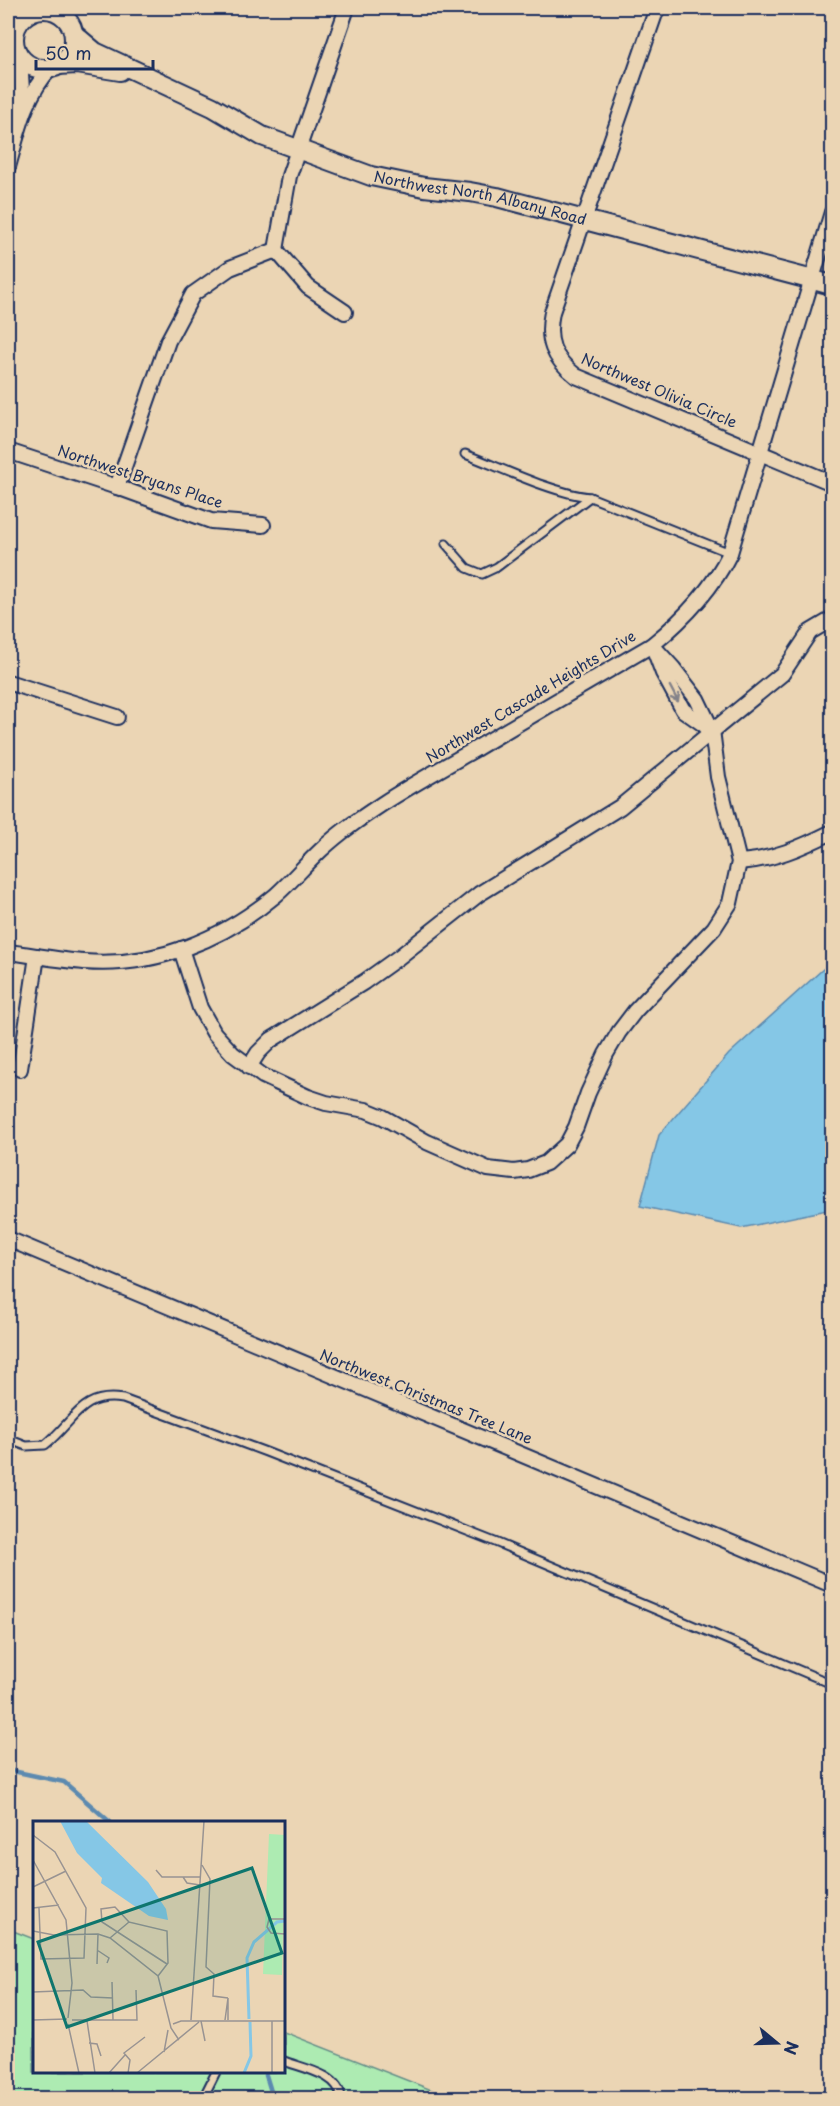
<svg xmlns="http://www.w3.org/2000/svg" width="840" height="2106" viewBox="0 0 840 2106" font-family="'Playpen Sans',sans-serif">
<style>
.grass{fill:#adebb2;stroke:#648d88;stroke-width:1.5}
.water{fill:#85c7e6;stroke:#5b8ab0;stroke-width:1.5}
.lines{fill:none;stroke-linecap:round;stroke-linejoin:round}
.stream{stroke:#5b8ab0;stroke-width:4.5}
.lane-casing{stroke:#1b2f5e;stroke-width:11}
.street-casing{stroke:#1b2f5e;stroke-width:18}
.secondary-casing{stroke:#1b2f5e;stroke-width:22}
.lane{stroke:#ebd5b4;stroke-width:7}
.street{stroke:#ebd5b4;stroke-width:14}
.secondary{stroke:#ebd5b4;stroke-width:18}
.oneway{stroke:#838289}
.labels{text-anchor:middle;stroke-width:5;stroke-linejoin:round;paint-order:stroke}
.street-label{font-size:15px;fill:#1b2f5e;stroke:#ebd5b4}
.inset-river{fill:none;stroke:#85c7e6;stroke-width:3}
.inset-road{fill:none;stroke:#989392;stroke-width:1.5}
.view{fill:#0f766e;fill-opacity:0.15;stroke:#0f766e;stroke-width:3}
.inset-edge{fill:none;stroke:#1b2f5e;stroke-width:3}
</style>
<rect width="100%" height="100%" fill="#ebd5b4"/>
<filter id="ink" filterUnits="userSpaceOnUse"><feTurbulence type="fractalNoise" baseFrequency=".0167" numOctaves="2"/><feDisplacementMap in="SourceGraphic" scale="12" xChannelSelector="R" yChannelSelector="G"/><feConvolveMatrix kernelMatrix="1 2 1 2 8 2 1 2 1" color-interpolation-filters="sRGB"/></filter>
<g filter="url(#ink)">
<!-- grass -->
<polygon class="grass" points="8,1929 34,1939 34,2072 284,2072 284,2032 452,2098 8,2098"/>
<!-- water -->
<polygon class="water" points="832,961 832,1209 741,1228 640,1206 659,1135 729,1054"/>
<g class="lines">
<!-- stream -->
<g class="stream">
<polyline points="8,1770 64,1782 110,1822"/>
<polyline points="265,2072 273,2098"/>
</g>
<!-- lane casing -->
<g class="lane-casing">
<g id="lane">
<path d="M465 454C499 467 555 494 590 497L730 553"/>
<polyline points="446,544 467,568 482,574 497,567 590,497"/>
<path d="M8 1439 26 1446 45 1445C74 1422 81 1392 123 1399L266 1452 495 1542 832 1684"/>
<path d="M284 2061C302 2068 340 2074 341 2098"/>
<polyline points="203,2098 216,2072"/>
</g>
</g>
<!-- street casing -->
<g class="street-casing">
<g id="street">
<path d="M657 8 552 312C546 341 553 358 576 376L832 483"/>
<polyline points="20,58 23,107"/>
<path d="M8 167C18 132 25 95 51 68"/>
<polyline points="276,250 308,287 345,312"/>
<polyline points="8,451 117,487 211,521 263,525"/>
<polyline points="117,487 168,341 193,294 230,268 276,250 289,176 347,8"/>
<polyline points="655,652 663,673 683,710 710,729"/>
<polyline points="8,682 117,717"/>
<path d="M739 862C773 860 802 847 832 832"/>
<polyline points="181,949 200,1008 214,1033 233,1054 263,1076 308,1097 326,1103 366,1110 383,1117 427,1142 488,1169 514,1172 528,1170 546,1163 567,1144 576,1127 588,1093 606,1054 619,1032 635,1011 714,928 730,903 739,862 718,777 712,730 697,699 673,668 652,645"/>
<path d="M8 952C33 955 58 960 84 962 154 968 224 939 276 895 292 881 305 865 321 850 340 832 361 818 382 804 411 785 442 768 472 751 532 715 592 680 652 645 684 619 712 590 730 553L832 212"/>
<polyline points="249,1067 258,1053 271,1040 364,982 399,957 479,894 620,807 782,674 810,632 832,619"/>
<polyline points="20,1069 37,956"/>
<polyline points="8,1239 832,1585"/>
</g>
</g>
<!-- secondary casing -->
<g class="secondary-casing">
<g id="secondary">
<circle cx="44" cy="39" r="30"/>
<path id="s1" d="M75 35 95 52 213 107 262 136 371 176 424 187 470 192 497 197 832 285"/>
<polyline points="58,65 77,64 120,71"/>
</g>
</g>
<!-- lane -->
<use href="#lane" class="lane"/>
<!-- street -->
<use href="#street" class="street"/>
<!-- secondary -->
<use href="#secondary" class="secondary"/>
</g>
<!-- one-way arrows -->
<defs><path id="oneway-shaft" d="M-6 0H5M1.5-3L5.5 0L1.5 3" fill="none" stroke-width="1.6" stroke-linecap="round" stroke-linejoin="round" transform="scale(1.5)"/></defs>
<use class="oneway" href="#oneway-shaft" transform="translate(674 694) rotate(62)"/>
</g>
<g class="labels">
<!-- street labels -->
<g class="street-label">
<text dy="5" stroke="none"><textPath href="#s1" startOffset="441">Northwest North Albany Road</textPath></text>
<text transform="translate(659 391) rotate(23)" y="5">Northwest Olivia Circle</text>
<text transform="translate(140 477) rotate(18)" y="5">Northwest Bryans Place</text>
<text transform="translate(531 697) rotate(-31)" y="5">Northwest Cascade Heights Drive</text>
<text transform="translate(426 1397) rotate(22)" y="5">Northwest Christmas Tree Lane</text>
</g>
</g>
<!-- overview -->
<g transform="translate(33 1821)">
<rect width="252" height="252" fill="#ebd5b4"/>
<path d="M236 13 252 14 249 154 230 153Z" fill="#adebb2"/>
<path d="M27 0H53L115 61 133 88 135 99 116 95 68 62 69 57 44 32Z" fill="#85c7e6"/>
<path class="inset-river" d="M216 198 214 137 221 121 244 101 252 100M211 252 218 235 217 201"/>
<path class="inset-road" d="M0 14 22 31 53 87 51 137 8 138 6 87M0 39 33 99 39 162 35 197M169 44 177 58 173 146 181 153 180 175 195 177M123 49 129 56H167M150 56 154 62 167 64M0 66 33 50M0 87 26 84M252 98H236L234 106 238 112 252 113M96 101 82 86 68 88 69 101 134 143M0 110 21 114 65 113 77 117 125 155 138 207 146 219M77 117 96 101 134 110 135 142 125 155M64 129 76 137 74 142M64 143 65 113M79 161 80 199M0 171 50 169 58 176 80 177M0 199 34 198M39 199H104L103 169M158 199 171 0M192 199 195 177V199M54 200 62 252M168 200 172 220M35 203 46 252M140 203 148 200H252M56 222 64 223 68 235M131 231 135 209M76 252 92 234M95 252 97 239 91 232 112 216M104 252 166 201M239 252V200"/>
<path class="view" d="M219 47 249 132 34 206 5 121Z"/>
<rect width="252" height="252" class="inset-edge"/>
</g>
<!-- margin -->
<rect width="840" height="2106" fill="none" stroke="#ebd5b4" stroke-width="30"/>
<rect x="15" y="15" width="810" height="2076" fill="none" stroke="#1b2f5e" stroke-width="2" filter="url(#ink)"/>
<!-- north arrow -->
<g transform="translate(777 2043) rotate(109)" stroke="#ebd5b4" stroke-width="4.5" paint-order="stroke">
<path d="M0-4.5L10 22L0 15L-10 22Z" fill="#1b2f5e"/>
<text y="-9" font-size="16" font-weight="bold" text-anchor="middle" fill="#1b2f5e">N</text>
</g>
<!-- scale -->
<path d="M36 60v9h117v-9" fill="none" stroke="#1b2f5e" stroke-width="3"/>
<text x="45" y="60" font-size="18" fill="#1b2f5e" stroke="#ebd5b4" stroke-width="4.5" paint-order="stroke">50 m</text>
</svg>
